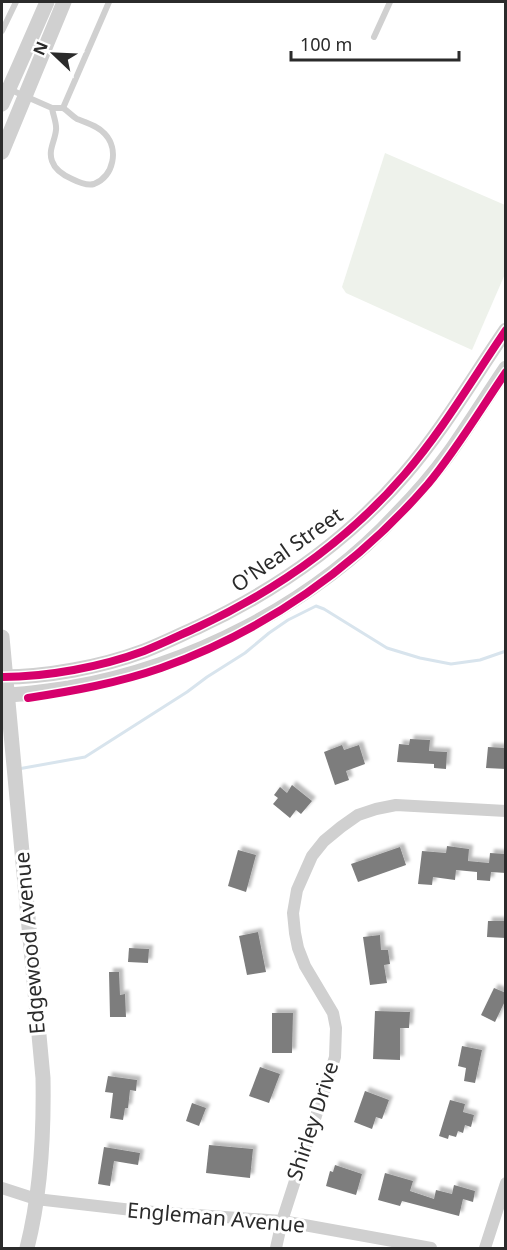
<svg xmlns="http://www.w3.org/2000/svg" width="507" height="1250" viewBox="0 0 507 1250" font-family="'Noto Sans',sans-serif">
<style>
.green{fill:#eef2eb}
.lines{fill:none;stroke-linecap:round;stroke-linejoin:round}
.stream{stroke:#d8e4ed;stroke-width:3}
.building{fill:#7d7d7d;filter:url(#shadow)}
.service{stroke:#d0d0d0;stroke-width:6}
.minor{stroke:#d0d0d0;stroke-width:12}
.tertiary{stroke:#d0d0d0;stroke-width:15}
.cycleway-casing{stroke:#fff;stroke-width:11}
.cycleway{stroke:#d6006c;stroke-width:8}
.labels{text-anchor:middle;stroke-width:6;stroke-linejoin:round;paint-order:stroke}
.street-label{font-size:21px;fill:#2b2b2b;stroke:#fff}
</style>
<defs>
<filter id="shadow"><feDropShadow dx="4" dy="-4" stdDeviation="1.5" flood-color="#0004"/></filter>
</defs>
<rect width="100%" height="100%" fill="#fff"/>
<!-- green -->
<polygon class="green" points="385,153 505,205 505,274 472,350 346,293 342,287"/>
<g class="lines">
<!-- stream -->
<polyline class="stream" points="18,769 85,757 187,692 207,677 245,653 269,633 288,620 316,606 324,609 387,648 420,658 451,664 480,660 506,651"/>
</g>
<!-- building -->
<g class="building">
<polygon points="410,739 430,740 429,751 447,752 446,769 434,768 434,764 397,762 399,744 409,745"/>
<polygon points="342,745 344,750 359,745 365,764 346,771 349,780 335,785 324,752"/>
<polygon points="488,747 506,748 506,769 486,768"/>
<polygon points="292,785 312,801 301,814 296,810 290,818 273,804 278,798 274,795 280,787 287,793"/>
<polygon points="447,846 469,849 468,861 489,863 490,853 506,854 506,873 491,872 490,881 477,880 477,872 456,870 455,880 433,877 432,885 418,884 422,851 446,853"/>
<polygon points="400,847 406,865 358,882 351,864"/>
<polygon points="238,850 256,855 246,892 228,886"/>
<polygon points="488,921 506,921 506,938 487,937"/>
<polygon points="258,932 266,972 247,975 239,936"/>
<polygon points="380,935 381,950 388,950 390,964 384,965 387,983 370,985 363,937"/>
<polygon points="129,948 149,949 148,963 128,962"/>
<polygon points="109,972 119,972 120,995 125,994 126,1017 110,1017"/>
<polygon points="494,988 506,993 506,999 495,1022 481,1015"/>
<polygon points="375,1011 410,1012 409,1028 400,1028 400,1060 373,1059"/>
<polygon points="272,1013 293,1013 292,1053 272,1053"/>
<polygon points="462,1046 482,1050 475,1083 464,1081 466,1068 458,1066"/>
<polygon points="260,1067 280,1074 269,1103 249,1096"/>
<polygon points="108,1076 137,1080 136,1091 130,1090 128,1108 125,1108 123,1120 110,1118 113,1093 105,1092"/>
<polygon points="365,1091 389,1100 382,1119 376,1117 372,1129 354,1122"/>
<polygon points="450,1100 465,1104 463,1112 474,1115 471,1127 465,1125 463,1133 458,1131 456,1137 449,1135 448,1139 439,1136"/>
<polygon points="192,1103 206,1108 199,1126 186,1121"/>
<polygon points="209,1145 253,1149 250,1178 206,1173"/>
<polygon points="104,1147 140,1153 138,1165 114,1161 110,1186 98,1184"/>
<polygon points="335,1165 362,1174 356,1195 326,1186 330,1171 333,1172"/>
<polygon points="385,1173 413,1181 410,1191 434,1199 436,1190 452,1194 454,1185 475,1191 473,1202 463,1199 459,1216 402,1201 400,1206 378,1200"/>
</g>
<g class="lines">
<!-- service -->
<g class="service">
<polyline points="2,31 16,2"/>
<polyline points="374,37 390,2"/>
<path d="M2 86 52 108H63C68 111 72 116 77 119 87 123 98 126 105 134 119 149 114 176 94 184 87 186 78 182 72 179 63 175 55 170 52 161 48 150 55 141 56 130 57 124 53 115 52 108"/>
<polyline points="63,108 109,2"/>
</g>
<!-- minor -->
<g class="minor">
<polyline points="2,1188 36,1199 141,1211 282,1221 431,1248"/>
<polyline points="276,1248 282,1221 335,1057 336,1028 333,1013 305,966 298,948 295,933 293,913 297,890 312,856 324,841 341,827 358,815 376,809 396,805 506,811"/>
<polyline points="485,1248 506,1183"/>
</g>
<!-- tertiary -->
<g class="tertiary">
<polyline points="2,104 19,66 47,2"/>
<polyline points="2,152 64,2"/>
<path d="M2 637 43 1078C44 1135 41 1193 27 1248"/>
<path d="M2 677C47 677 101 667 144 651 162 644 180 635 198 627 277 590 347 541 404 475 443 430 473 378 506 330"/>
<path d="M2 695C24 695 47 691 69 688 190 667 314 604 397 514 416 495 434 474 450 452 469 425 487 396 506 368"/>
</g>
<!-- cycleway casing -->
<g class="cycleway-casing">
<g id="cycleway">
<path d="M2 677C47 677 101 667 144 651 162 644 180 635 198 627 277 590 347 541 404 475 443 430 473 378 506 330"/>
<path d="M28 698C73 691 118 683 161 668 265 631 356 567 428 484 457 449 480 410 506 372"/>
</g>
</g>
<!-- cycleway -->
<use href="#cycleway" class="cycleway"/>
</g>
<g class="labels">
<!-- street labels -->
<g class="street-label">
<text transform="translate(287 550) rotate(-35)" y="7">O'Neal Street</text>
<text transform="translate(30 943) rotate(-95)" y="7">Edgewood Avenue</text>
<text transform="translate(313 1121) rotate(-72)" y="7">Shirley Drive</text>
<text transform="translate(216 1218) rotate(5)" y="7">Engleman Avenue</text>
</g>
</g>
<!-- border -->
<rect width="507" height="1250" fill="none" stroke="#2b2b2b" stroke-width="6"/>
<!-- north arrow -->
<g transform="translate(54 54) rotate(293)" stroke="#ffffff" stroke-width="4.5" paint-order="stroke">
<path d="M0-4.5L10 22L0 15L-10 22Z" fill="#2b2b2b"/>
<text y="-9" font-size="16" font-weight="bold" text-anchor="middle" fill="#2b2b2b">N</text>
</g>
<!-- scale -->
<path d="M291 51v9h168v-9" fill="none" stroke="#2b2b2b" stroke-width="3"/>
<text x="300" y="51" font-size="18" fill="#2b2b2b" stroke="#ffffff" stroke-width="4.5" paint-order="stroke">100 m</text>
</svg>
